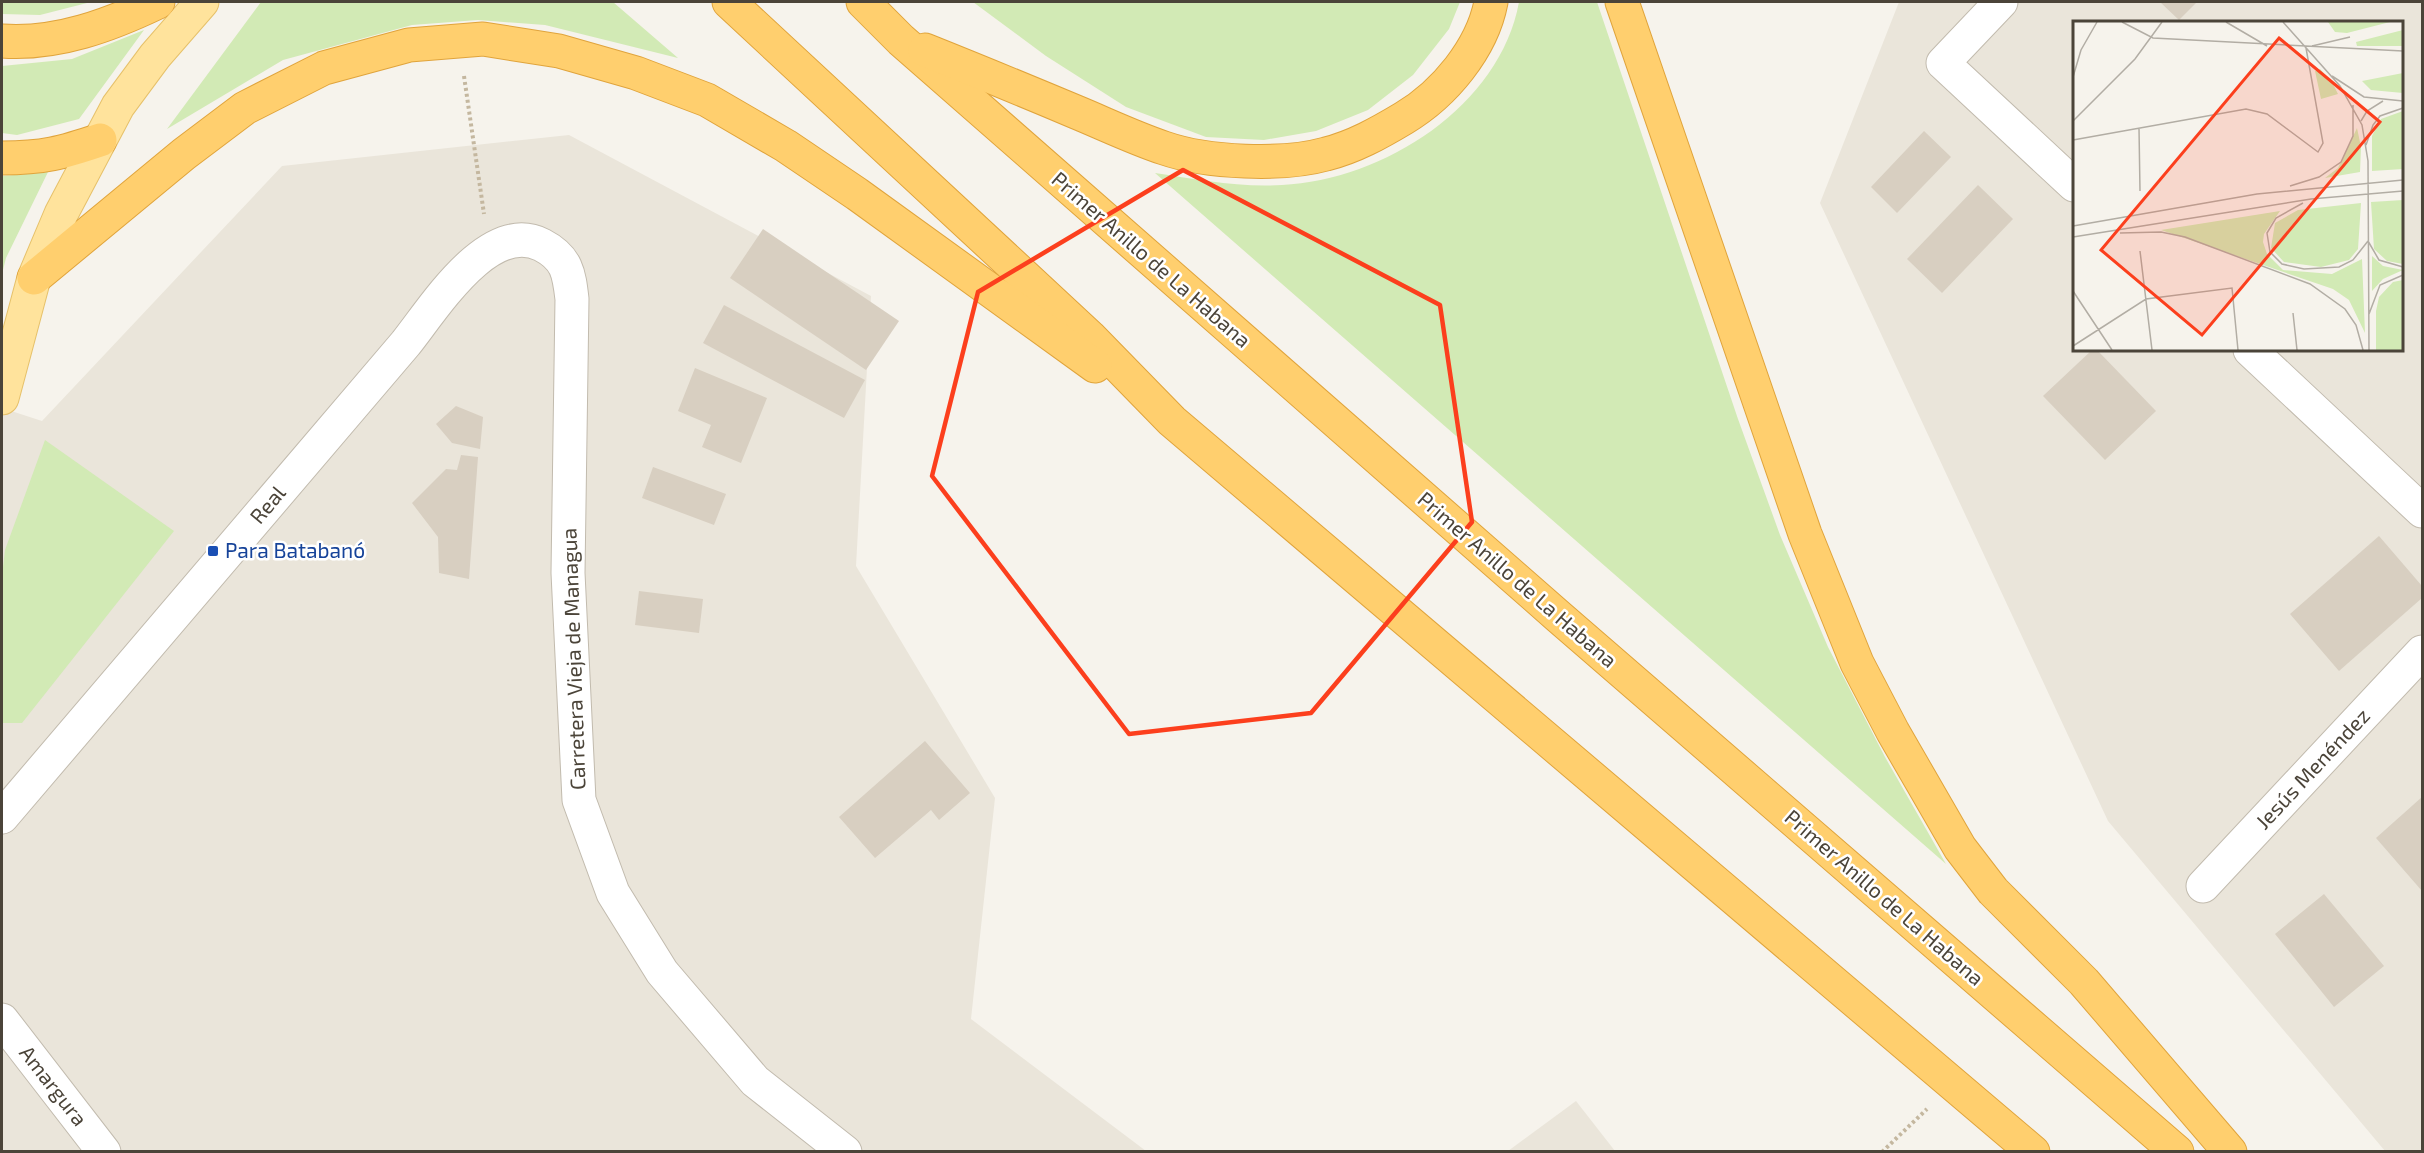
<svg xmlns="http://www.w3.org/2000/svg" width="2424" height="1153" viewBox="0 0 2424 1153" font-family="'Exo 2',sans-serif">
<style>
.residential{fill:#eae5da;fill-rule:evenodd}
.green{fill:#d2eab5}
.building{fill:#d8cfc1}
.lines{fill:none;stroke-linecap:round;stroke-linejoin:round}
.street-casing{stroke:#c2bbae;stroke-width:35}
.primary-casing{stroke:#e6c16a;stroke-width:35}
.highway-casing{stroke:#e0a43c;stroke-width:35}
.path{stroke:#c4b79f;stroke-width:4;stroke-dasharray:3 3;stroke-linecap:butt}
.street{stroke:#fff;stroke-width:33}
.primary{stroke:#ffe39c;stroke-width:33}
.highway{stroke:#ffcf6e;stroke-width:33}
.marked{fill:none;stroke:#fc3f1d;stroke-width:4.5;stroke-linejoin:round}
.transit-dot{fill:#1a4fb4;stroke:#fff;stroke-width:2}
.labels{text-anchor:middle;stroke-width:5;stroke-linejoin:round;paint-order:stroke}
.street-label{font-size:21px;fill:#4b4439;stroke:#fff}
.transit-label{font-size:21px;fill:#164399;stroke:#fff;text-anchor:start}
.inset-road{fill:none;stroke:#b2ada4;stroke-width:1.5}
.view{fill:#fc3f1d;fill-opacity:0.15;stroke:#fc3f1d;stroke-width:3}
.inset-edge{fill:none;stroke:#4b4439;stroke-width:3}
</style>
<rect width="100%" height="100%" fill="#f6f3ec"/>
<!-- residential -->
<g class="residential">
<path d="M1899 2H2422V1151H2385L2108 821 1820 203ZM2074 22H2402V350H2074Z"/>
<polygon points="569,135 871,296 856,566 995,798 971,1019 1146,1151 2,1151 2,408 42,421 282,166"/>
<polygon points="1576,1101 1615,1151 1508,1151"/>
</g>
<!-- green -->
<g class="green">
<polygon points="2,2 91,2 40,15 2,14"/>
<polygon points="261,2 613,2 678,58 545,25 478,20 412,25 283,60 167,129"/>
<polygon points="973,2 1460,2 1449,29 1413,75 1368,110 1316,131 1264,140 1206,137 1126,107 1046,56"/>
<path d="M1519 2H1597L1738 419 1780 535 1828 647 1885 757 1946 864 1155 173C1196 179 1240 188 1282 185 1384 180 1500 106 1519 2Z"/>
<polygon points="144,30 79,119 17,135 2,133 2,66 72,59"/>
<polygon points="48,172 6,258 2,274 2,176"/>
<polygon points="45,440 174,531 22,723 3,723 2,576 5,550"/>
</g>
<!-- building -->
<g class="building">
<polygon points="2160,2 2197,2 2179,20"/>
<polygon points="1924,131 1951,157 1897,213 1871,187"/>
<polygon points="1978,185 2013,219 1942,293 1907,259"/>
<polygon points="763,229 899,321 866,370 730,278"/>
<polygon points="724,305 865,380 844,418 703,343"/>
<polygon points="2092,350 2097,350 2156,411 2105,460 2043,396"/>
<polygon points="695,368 767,398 741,463 702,447 711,425 678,411"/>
<polygon points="456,406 483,417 480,449 452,443 436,424"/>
<polygon points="461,455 478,457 469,579 439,573 438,537 412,503 446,469 457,470"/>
<polygon points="653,467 726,494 714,525 642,498"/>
<polygon points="2379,536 2422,586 2422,598 2339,671 2290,614"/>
<polygon points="639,591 703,599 699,633 635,625"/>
<polygon points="925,741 970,793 939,820 931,810 875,858 839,817"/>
<polygon points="2422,797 2422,891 2376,838"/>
<polygon points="2324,894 2384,966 2334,1007 2275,934"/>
</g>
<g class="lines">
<!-- street casing -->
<g class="street-casing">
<g id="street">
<polyline points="2001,2 1943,63 2074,185"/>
<polyline points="2250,350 2422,511"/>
<path d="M2 817 406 343C434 308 489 218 542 245 567 258 569 273 572 299L568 573 579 800 613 893 662 972 755 1081 845 1152"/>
<polyline points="2203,886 2422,652"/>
<polyline points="2,1020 104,1152"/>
</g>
</g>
<!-- primary casing -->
<g class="primary-casing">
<polyline id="primary" points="2,398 34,278 61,214 118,106 155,56 202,2"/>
</g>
<!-- highway casing -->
<g class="highway-casing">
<g id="highway">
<polyline points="729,2 1090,337 1172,421 2033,1152"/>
<polyline points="863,2 901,40 1559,617 2177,1152"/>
<polyline points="1622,2 1805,534 1857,663 1893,732 1960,848 1993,891 2084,982 2230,1152"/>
<path d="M2 41C57 45 110 25 158 2"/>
<path d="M925 50C975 70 1026 91 1076 112 1105 124 1134 138 1164 148 1207 163 1283 166 1326 154 1354 147 1379 133 1404 118 1444 94 1482 49 1491 2"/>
<path d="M2 158C43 158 62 153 100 140"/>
<polyline points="34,278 184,154 245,108 324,68 409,45 483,39 559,51 636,73 707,100 786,146 857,194 1095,366"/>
</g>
</g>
<!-- path -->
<g class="path">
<polyline points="464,76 484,214"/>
<polyline points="1882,1152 1927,1109"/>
</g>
<!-- street -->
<use href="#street" class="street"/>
<!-- primary -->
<use href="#primary" class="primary"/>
<!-- highway -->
<use href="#highway" class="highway"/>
</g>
<!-- marked area -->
<path class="marked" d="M1183 170 1440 305 1472 522 1311 713 1129 734 932 476 978 292Z"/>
<!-- markers -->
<rect class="transit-dot" x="207" y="545" width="12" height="12" rx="3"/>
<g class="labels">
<!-- street labels -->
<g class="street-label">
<text transform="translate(1151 260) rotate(41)" y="7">Primer Anillo de La Habana</text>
<text transform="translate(268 505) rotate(-50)" y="7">Real</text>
<text transform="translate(1517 580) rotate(41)" y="7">Primer Anillo de La Habana</text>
<text transform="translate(574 659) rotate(-92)" y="7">Carretera Vieja de Managua</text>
<text transform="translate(2313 769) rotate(-47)" y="7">Jesús Menéndez</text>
<text transform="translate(1884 898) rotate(41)" y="7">Primer Anillo de La Habana</text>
<text transform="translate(53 1086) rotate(52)" y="7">Amargura</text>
</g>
<!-- transit labels -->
<g class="transit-label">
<text x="225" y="558">Para Batabanó</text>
</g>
</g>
<!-- overview -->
<g transform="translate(2073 21)">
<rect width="330" height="330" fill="#f6f3ec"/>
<path d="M255 1H317L274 12 262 11ZM330 9V25H284L283 21ZM247 48 259 61 265 73 248 78 242 50ZM330 52V72L298 69 289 60ZM330 90V148L299 150V115L308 98ZM284 107 288 126 287 151 252 157 265 147ZM330 179V243L314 240 301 228 298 181ZM288 182 285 228 276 239 248 246 211 241 198 227 202 202 225 189ZM207 190 191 213 190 221 194 233 210 249 259 253 289 238 292 312 276 279 260 268 88 209ZM299 235 310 245 330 249 310 258 299 270ZM330 259V329H303V290L306 276 320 261Z" fill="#d2eab5"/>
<path class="inset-road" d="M49 1 80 17 330 30M153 1 194 25M210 1 267 65 289 104 295 140 296 329M239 25 277 16M259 55 291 76 330 80M0 56 8 29 24 1M0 100 62 38 89 1M288 100 294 90 310 80M66 107 67 170M0 119 173 88 194 93 245 131 250 122 233 27M293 124 300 104 307 95 330 87M217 165 246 156 268 141 280 115V84M230 182 203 197 194 212 197 231 209 243 231 248 266 246 280 239 295 220M0 205 184 173 330 159M47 212 88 211 112 216 237 263 272 288 283 304 290 329M0 216 238 178 330 170M295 220 306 239 330 246M67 230 79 329M0 270 39 329M220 292 224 329M296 293 307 264 330 254M0 325 73 278 159 267 165 329"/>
<path class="view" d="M206 17 307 101 129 314 28 229Z"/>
<rect width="330" height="330" class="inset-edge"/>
</g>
<!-- border -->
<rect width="2424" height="1153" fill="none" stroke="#4b4439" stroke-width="6"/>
</svg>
